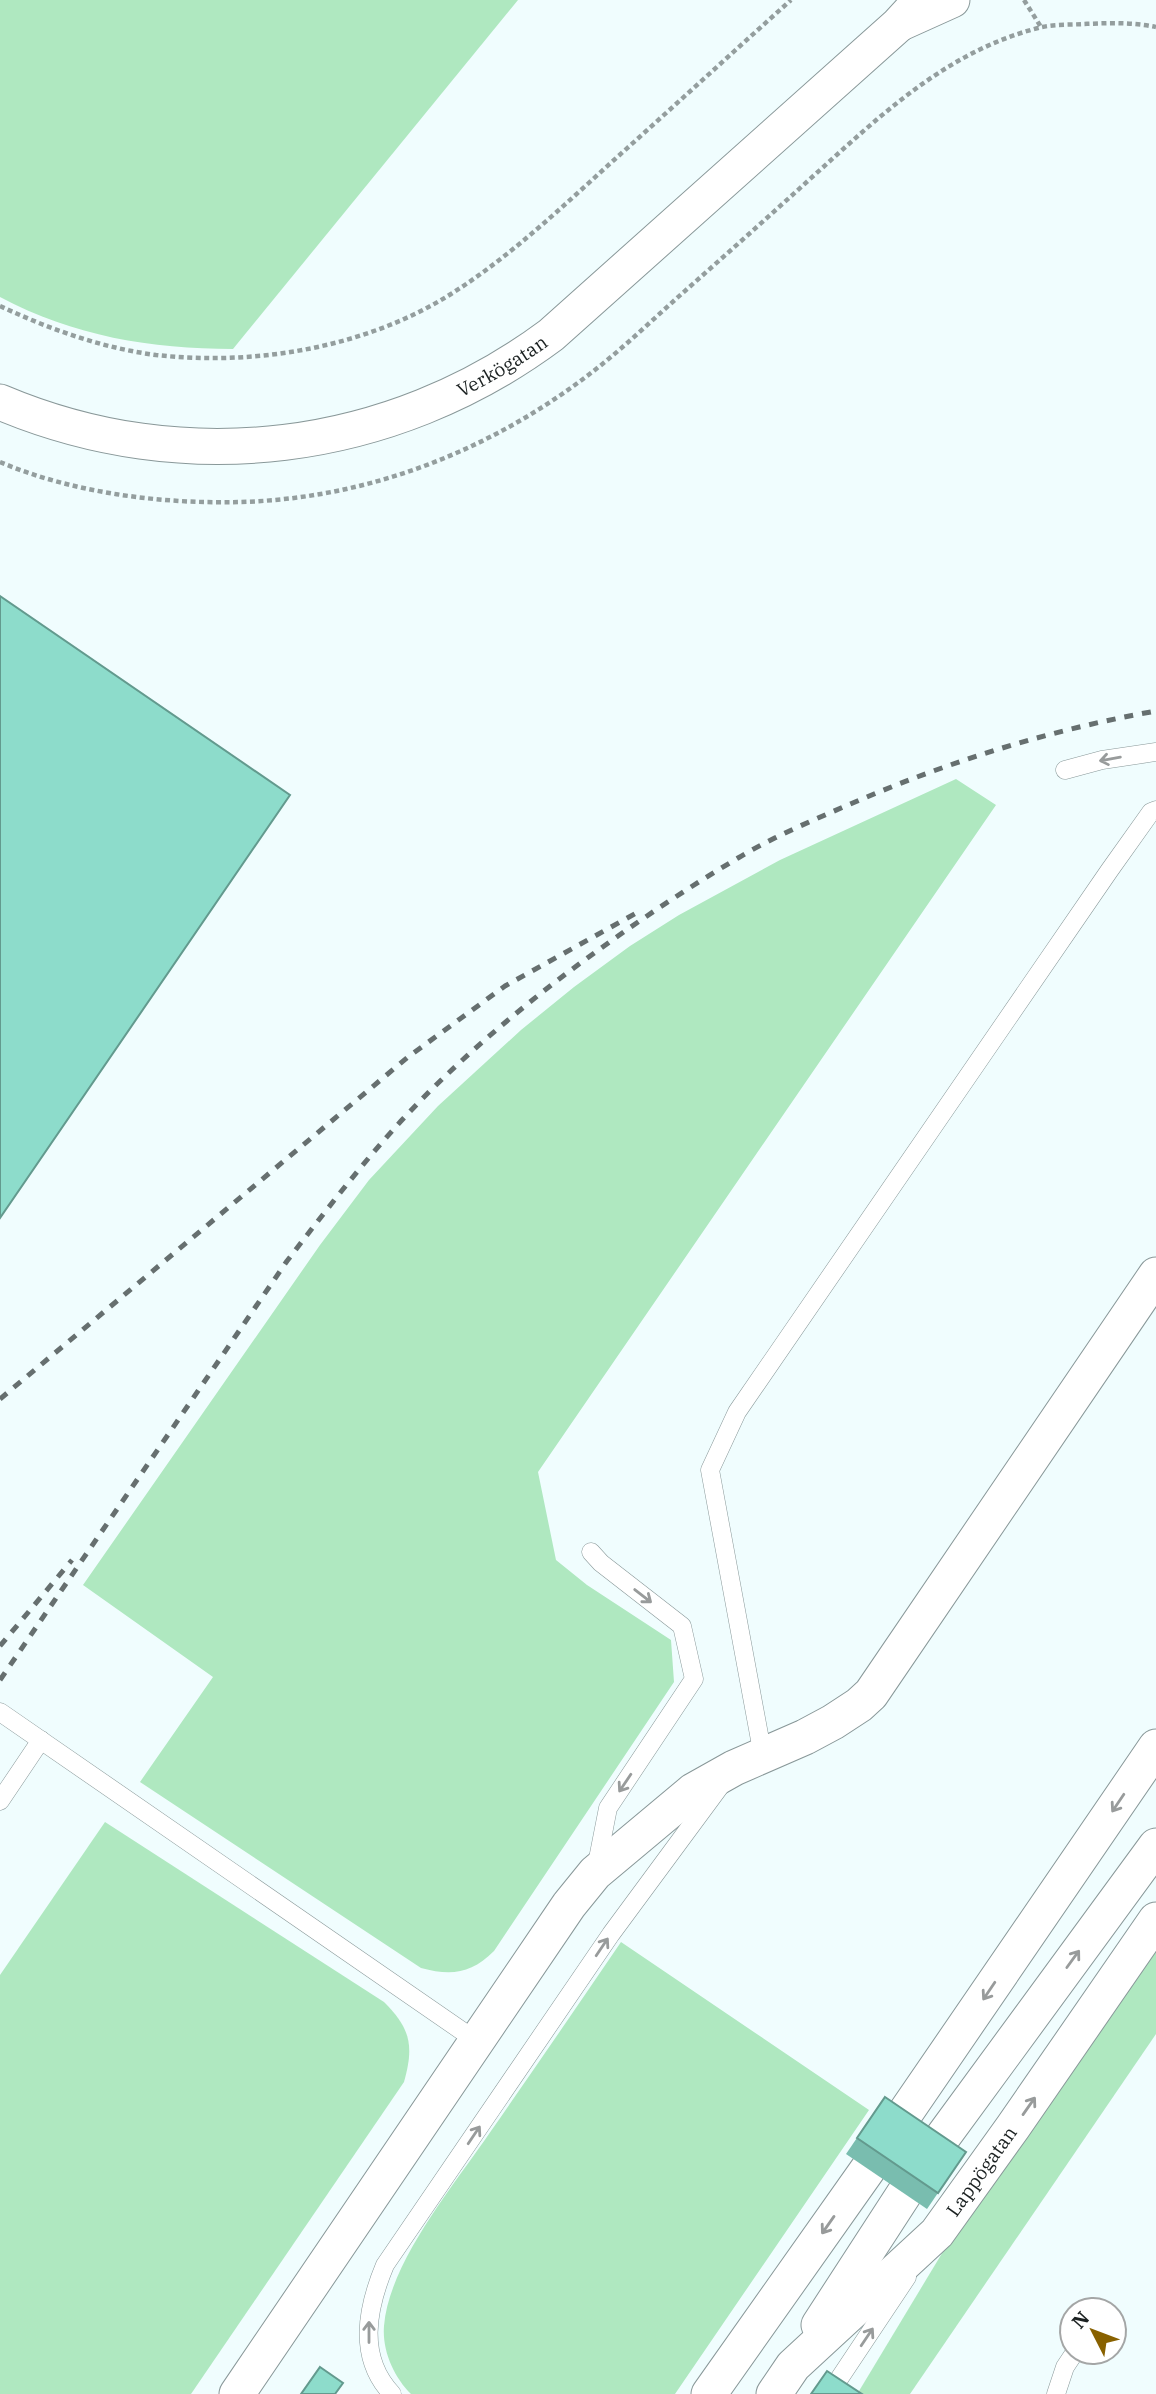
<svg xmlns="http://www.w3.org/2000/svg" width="1156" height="2394" viewBox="0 0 1156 2394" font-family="'IBM Plex Serif',serif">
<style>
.green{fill:#afe8c0}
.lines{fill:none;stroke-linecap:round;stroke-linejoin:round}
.lane-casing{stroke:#899899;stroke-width:19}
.street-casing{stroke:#899899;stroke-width:37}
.path{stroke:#949e9e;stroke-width:4.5;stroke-dasharray:5 3.5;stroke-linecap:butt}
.lane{stroke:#fff;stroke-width:18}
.street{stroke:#fff;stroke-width:35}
.rail{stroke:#666f6f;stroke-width:5;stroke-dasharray:9 9;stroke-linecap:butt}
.wall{fill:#79bdaf}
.building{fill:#8ddccb;stroke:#639a8e;stroke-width:2}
.oneway{stroke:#989b9b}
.labels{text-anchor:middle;stroke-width:5;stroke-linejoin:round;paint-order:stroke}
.street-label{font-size:19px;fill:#1b2121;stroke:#fff}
</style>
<rect width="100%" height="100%" fill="#f0fdfe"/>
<!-- green -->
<g class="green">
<path d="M0 0H518L233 349C151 349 73 336 0 297Z"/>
<path d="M956 779 996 805 538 1472 556 1560 587 1585 671 1640 674 1682 494 1951C471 1974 451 1976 421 1968L140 1782 213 1677 83 1585 320 1245 369 1180 438 1106 521 1030 574 987 630 946 679 915 780 860Z"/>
<path d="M105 1822 384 2002C411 2029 414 2046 404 2082L191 2394H0V1975Z"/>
<polygon points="1156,1939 1156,2034 910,2394 863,2394 859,2391 944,2250"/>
<path d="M621 1942 869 2110 675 2394H411C394 2377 382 2351 384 2326 389 2262 455 2184 491 2131 535 2068 578 2005 621 1942Z"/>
</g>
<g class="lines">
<!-- lane casing -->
<g class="lane-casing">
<g id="lane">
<polyline points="1065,770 1102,760 1156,752"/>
<polyline points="591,1552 601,1563 682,1626 694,1679 608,1808 596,1869"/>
<polyline points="0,1712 478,2042"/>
<polyline points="763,1756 710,1470 737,1412 1109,871 1151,812 1156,810"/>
<polyline points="0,1801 41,1740"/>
<path d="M392 2394C357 2357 367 2308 385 2265L611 1934 721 1785"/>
<polyline points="829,2394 907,2277"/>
<polyline points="1056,2394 1065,2367 1075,2352"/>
</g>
</g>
<!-- street casing -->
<g class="street-casing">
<g id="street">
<polyline points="901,23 952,0"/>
<path id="s1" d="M0 402C184 480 391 454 551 335L898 25 921 0"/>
<polyline points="895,2128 1156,1747"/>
<polyline points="931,2153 1156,1846"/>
<polyline points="819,2325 904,2194"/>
<polyline points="237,2394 569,1905 595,1873 693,1791 734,1768 805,1737 833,1722 859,1705 871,1694 1156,1275"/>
<polyline points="709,2394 868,2169"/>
<path id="s2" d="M774 2394 793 2366 937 2233 1013 2127 1156 1920"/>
</g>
</g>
<!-- path -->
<g class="path">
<polyline points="1024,0 1041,27"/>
<path d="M0 306C49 329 102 348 156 355 255 366 365 348 451 294 511 256 562 207 614 160 673 107 732 53 791 0"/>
<path d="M0 462C73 493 161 504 239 502 366 499 487 452 587 376 619 352 648 324 677 298 721 259 766 219 810 179 879 117 945 52 1038 28 1052 24 1069 25 1084 24 1108 23 1132 22 1156 27"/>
</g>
<!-- lane -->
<use href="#lane" class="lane"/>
<!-- street -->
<use href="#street" class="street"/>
<!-- rail -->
<g class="rail">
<polyline points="0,1399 408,1057 505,986 638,912"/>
<polyline points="0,1646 72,1560"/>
<path d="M0 1680 287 1261C324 1213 360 1166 401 1121 451 1067 508 1018 567 973 622 932 679 893 738 858 773 837 811 821 848 805 947 762 1049 730 1156 711"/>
</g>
</g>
<!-- wall -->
<polygon class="wall" points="885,2097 966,2152 927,2209 846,2154"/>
<!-- building -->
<g class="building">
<polygon points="0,596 290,795 0,1218"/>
<polygon points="885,2097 966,2152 938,2193 857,2138"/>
<polygon points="320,2367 343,2383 335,2394 301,2394"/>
<polygon points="827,2371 862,2394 811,2394"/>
</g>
<!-- one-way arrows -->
<defs><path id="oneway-shaft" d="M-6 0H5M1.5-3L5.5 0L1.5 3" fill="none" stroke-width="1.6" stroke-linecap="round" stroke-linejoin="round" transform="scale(1.75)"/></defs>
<g class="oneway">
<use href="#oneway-shaft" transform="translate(1110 759) rotate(170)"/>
<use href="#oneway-shaft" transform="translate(643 1596) rotate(38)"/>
<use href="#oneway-shaft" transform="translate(625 1783) rotate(124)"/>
<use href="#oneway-shaft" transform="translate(1118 1803) rotate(124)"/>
<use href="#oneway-shaft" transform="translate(602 1947) rotate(-56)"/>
<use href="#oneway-shaft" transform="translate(1073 1959) rotate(-54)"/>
<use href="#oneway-shaft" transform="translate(989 1991) rotate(124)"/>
<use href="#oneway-shaft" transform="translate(1029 2106) rotate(-55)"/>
<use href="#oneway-shaft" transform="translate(474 2135) rotate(-56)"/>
<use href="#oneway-shaft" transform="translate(828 2225) rotate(125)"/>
<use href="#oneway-shaft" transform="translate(369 2332) rotate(-90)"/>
<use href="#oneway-shaft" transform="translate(867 2337) rotate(-56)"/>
</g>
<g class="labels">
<!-- street labels -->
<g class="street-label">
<text dy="7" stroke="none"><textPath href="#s1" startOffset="523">Verkögatan</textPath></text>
<text dy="7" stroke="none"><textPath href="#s2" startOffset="306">Lappögatan</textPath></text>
</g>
</g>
<!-- north arrow -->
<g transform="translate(1093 2331) rotate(312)"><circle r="33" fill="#ffffff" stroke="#a4a6a6" stroke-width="2"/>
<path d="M0-5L12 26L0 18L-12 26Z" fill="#886100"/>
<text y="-10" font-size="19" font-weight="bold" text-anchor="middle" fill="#1b2121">N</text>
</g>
</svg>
